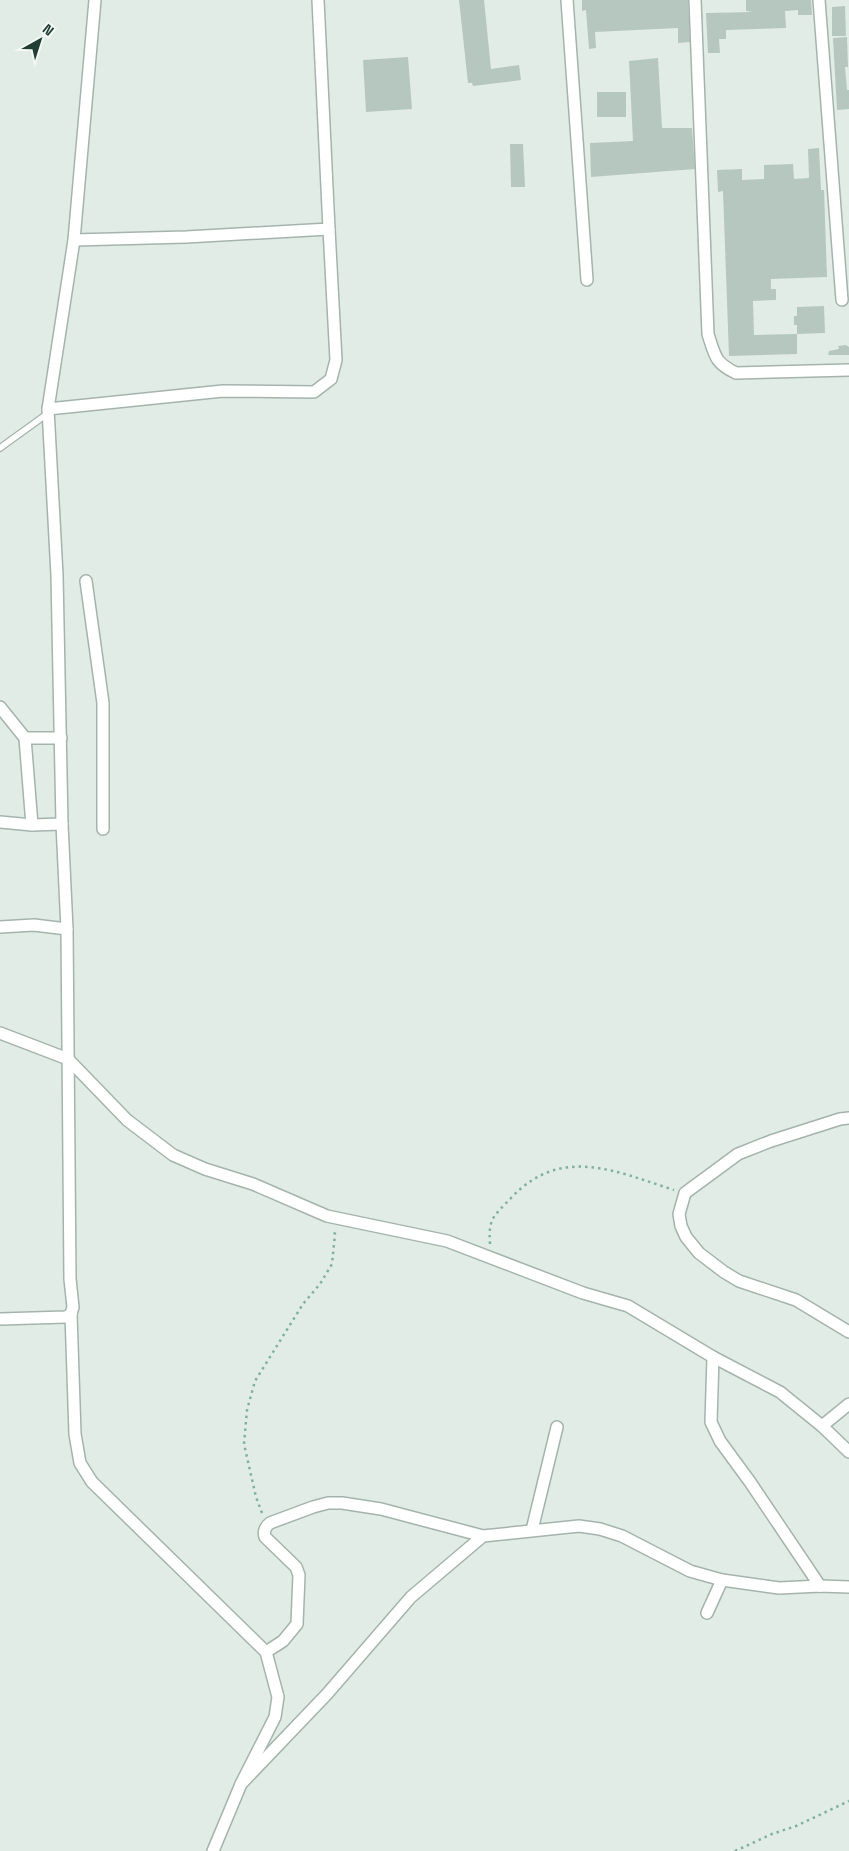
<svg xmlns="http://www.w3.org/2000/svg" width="849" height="1851" viewBox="0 0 849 1851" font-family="'Space Grotesk',sans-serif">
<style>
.building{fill:#b6c7bf}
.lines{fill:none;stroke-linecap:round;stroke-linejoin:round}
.service-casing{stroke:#a4b4ad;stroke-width:8}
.minor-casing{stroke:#a4b4ad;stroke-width:14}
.path{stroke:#81b09f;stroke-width:2.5;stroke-dasharray:2.5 4;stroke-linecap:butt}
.service{stroke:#fff;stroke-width:5.5}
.minor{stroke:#fff;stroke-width:11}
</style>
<rect width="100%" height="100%" fill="#e1ece6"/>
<!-- building -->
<g class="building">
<polygon points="459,0 484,0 491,69 519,65 521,80 473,86 472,83 468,83"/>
<polygon points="582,0 688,0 690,42 678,43 678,28 595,32 596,48 589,49 586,10 582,11"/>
<polygon points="746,0 811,0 812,15 798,15 798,10 785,11 786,28 726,30 726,39 719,39 720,53 708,53 706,13 753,12 746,11"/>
<polygon points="845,6 846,36 832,36 832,7"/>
<polygon points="847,37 848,67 845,67 847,90 849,90 849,109 837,110 833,38"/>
<polygon points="408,57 412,109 366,112 363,60"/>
<polygon points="658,58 662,128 692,128 695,169 591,177 590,143 633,141 629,61"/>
<rect x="597" y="92" width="29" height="25"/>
<polygon points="510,144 523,144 525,187 511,187"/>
<polygon points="819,148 821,190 824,190 827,277 771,279 771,289 776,289 776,300 753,301 754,335 797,334 797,325 794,325 794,316 797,316 797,307 824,306 825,333 797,334 797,354 729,356 723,191 718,192 717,170 742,169 742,180 764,179 764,165 793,164 794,179 809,178 808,149"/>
<polygon points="846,345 849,347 849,355 828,355 829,351 839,349 838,346"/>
</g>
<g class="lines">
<!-- service casing -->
<g class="service-casing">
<polyline id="service" points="0,448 47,414"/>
</g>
<!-- minor casing -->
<g class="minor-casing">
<g id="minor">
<polyline points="567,0 587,280"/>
<path d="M695 0 708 334C715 356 715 363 736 373L849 370"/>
<polyline points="819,0 842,300"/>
<polyline points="74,240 186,237 329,229 318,0"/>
<polyline points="48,409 223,391 314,392 331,379 336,360 329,229"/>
<polyline points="86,581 103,703 103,829"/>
<polyline points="0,707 25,738 61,738"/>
<polyline points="25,738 32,825"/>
<polyline points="0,822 32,825 62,824"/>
<polyline points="0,927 34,925 67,929"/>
<polyline points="0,1033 68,1059 127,1120 173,1155 205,1169 253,1184 327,1216 447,1241 583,1293 628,1306 713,1357 780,1392 822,1426 849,1452"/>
<polyline points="849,1118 840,1119 771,1141 738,1154 685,1193 679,1214 681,1226 686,1237 699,1253 724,1272 739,1281 796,1300 849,1332"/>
<polyline points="71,1314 75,1434 80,1463 92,1482 266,1652 278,1697 275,1717 241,1784 213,1851"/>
<polyline points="0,1319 66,1317 71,1314 73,1307 70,1279 67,929 62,824 57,575 48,409 74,240 95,0"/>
<polyline points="713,1357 711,1422 720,1441 750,1482 820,1586"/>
<polyline points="822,1426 849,1404"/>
<polyline points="532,1530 557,1427"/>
<polyline points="707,1613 722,1580"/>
<path d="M266 1652 283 1641 297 1624 299 1575 296 1567 265 1537C263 1531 266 1526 270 1523L313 1507 328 1503H342L381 1509 483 1536"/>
<polyline points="241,1784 327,1694 411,1597 483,1536 579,1526 600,1529 622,1536 690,1571 722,1580 779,1588 820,1586 849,1587"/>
</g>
</g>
<!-- path -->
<g class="path">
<path d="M490 1244C488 1218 494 1216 511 1198 561 1145 615 1171 674 1190"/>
<polyline points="262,1513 256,1497 244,1444 247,1410 255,1381 303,1304 320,1284 332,1264 335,1234 333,1231"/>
<polyline points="735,1851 772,1834 796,1826 849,1801"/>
</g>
<!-- service -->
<use href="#service" class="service"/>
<!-- minor -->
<use href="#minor" class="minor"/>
</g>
<!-- north arrow -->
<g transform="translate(40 40) rotate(39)" stroke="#f2f8f5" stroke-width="4" paint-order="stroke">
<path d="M0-4L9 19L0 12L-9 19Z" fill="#213d34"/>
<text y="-8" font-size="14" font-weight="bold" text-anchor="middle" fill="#213d34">N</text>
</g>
</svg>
